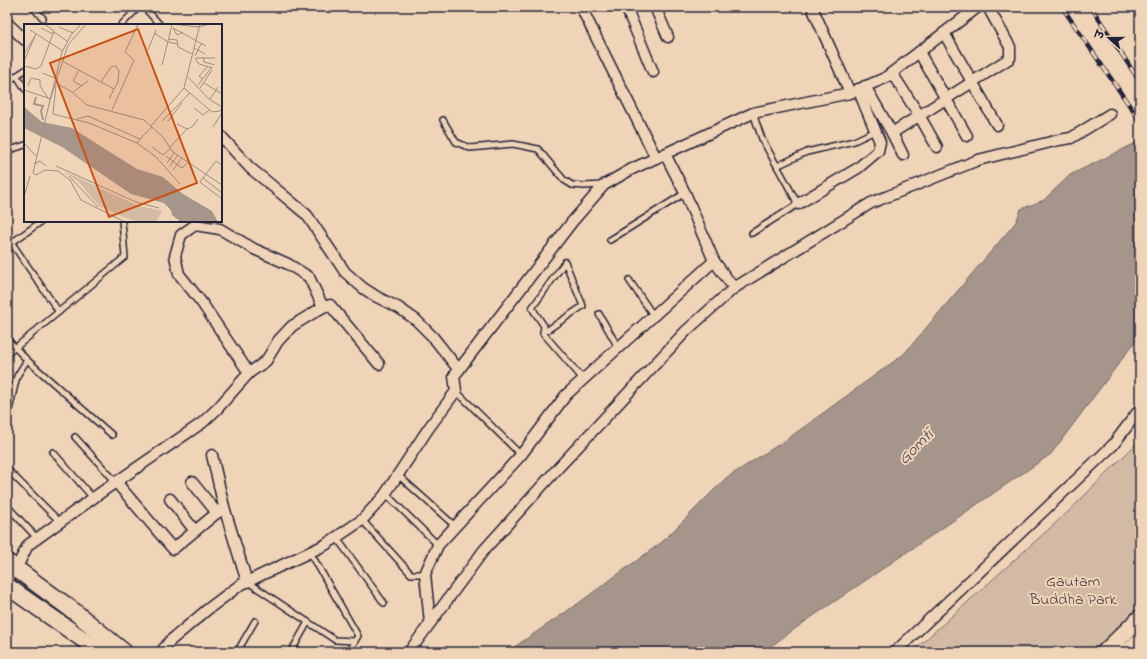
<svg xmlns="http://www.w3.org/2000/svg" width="1147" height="659" viewBox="0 0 1147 659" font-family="'Indie Flower','Playpen Sans Deva',sans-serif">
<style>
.green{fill:#d2baa5;stroke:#7a6e70}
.water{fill:#a6958b;stroke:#71676b}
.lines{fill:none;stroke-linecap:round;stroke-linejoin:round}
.service-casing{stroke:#22223b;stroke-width:8}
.minor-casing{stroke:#22223b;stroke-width:13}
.primary-casing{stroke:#22223b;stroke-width:19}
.service{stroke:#f0d4b7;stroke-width:5}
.minor{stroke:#f0d4b7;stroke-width:10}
.primary{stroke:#f0d4b7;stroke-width:16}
.rail-casing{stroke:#22223b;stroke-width:4.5}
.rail{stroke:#f0d4b7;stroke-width:3;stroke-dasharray:9;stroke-linecap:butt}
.labels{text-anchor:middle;stroke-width:4;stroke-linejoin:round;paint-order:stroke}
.park-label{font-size:16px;fill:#454050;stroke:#f0d4b7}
.water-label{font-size:17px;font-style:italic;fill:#4a4453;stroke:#f0d4b7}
.inset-river{fill:none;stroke:#a6958b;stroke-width:2}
.inset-road{fill:none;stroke:#9e8d85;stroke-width:1}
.view{fill:#ca5113;fill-opacity:0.15;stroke:#ca5113;stroke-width:2}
.inset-edge{fill:none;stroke:#22223b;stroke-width:2}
</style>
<rect width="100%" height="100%" fill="#f0d4b7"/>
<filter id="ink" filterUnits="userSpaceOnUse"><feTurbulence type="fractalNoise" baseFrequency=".025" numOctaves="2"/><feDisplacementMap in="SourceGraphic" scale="8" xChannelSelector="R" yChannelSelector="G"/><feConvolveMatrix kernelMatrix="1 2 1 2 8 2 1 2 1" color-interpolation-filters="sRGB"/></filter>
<g filter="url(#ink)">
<!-- green -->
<polygon class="green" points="1140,440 1140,608 1098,652 912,652 1069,511"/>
<!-- water -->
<polygon class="water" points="1140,141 1140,335 1051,454 803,623 763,652 507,652 576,605 662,542 726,478 786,440 904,354 1016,222 1021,209 1044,200 1070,175"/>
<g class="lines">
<!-- service casing -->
<g class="service-casing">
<g id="service">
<polyline points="32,7 43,18"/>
<polyline points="144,7 160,25"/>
<polyline points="121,25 139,7"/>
<polyline points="17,76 25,89"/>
<polyline points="7,82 25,70"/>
<polyline points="443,120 456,142 470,148 513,144 538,149 564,180 572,185 584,186 603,185"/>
<polyline points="7,151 25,145"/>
<polyline points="777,166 807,152 854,141 875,131"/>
<polyline points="752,233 798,204 762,139 753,113"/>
<polyline points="7,236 59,312"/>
<polyline points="610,240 685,193"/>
<polyline points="7,246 42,221"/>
<polyline points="565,262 532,308 544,326 543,333 583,379"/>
<polyline points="629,280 653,315"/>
<polyline points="599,314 618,347"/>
<polyline points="543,333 583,306 565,262"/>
<polyline points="7,339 27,360 112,435"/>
<polyline points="7,353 15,348 125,257 122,221"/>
<polyline points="456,391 521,455"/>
<polyline points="7,419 17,376 27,360"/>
<polyline points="75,437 116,482"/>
<polyline points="53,452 93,498"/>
<polyline points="7,469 60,522"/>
<polyline points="398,475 455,526"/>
<polyline points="386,494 438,545"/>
<polyline points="7,506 37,538"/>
<polyline points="362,520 411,574 425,574"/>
<polyline points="336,537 384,603"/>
<polyline points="310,552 358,636 348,652"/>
<polyline points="248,582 335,640 355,641"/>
<polyline points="237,652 255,621"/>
<polyline points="291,652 308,622"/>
</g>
</g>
<!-- minor casing -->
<g class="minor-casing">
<g id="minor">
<polyline points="581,7 656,158"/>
<polyline points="626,7 653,72"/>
<polyline points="655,7 668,37"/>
<polyline points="812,7 850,93"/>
<polyline points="7,23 25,40"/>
<polyline points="944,33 997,125"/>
<polyline points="919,52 967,136"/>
<polyline points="892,73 919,115 937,147"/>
<polyline points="865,86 892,133 903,155"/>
<polyline points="892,133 1010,58 1010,47 988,7"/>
<polyline points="221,136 250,168 265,180 307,215 345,272 363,288 377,297 399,308 416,320 433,337 459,370"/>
<polyline points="798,204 858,168 878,151 880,142 858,89"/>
<polyline points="734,288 871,203 978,160 1059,140 1071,138 1110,114"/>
<polyline points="249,373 202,303 179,274 175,256 181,235 195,225 220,229 254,249 288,264 309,277 323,307"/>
<polyline points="212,455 224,507 247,582"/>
<polyline points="116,482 173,549 224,507"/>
<polyline points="192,482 217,513"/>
<polyline points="170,499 195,531"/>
<polyline points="7,579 16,569 28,545 103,491 202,423 217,409 249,373 266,361 278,341 292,326 323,307 330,305 379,364"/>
<polyline points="430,623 425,574 438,545 521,455 566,395 714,261 685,193 665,154"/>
<polyline points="161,652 170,641 208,609 240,585 325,545 362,520 384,496 428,429 456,391 454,376 572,222 604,185 632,169 753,113 850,93 885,78 978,7"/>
<polyline points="409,652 484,550 559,467 686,331 734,288 714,261"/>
<polyline points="895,652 1113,445 1140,409"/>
</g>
</g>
<!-- primary casing -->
<g class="primary-casing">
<g id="primary">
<polyline points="7,562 75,612 124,652"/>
<polyline points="7,586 101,652"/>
<polyline points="1105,652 1140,618"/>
<polyline points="1128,652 1140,641"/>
</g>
</g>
<!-- service -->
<use href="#service" class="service"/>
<!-- minor -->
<use href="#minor" class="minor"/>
<!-- primary -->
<use href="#primary" class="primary"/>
<!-- rail casing -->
<g class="rail-casing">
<g id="rail">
<polyline points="1062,7 1140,121"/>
<polyline points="1091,7 1140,82"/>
</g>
</g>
<!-- rail -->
<use href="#rail" class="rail"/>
</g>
</g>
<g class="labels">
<!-- park labels -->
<g class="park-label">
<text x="1073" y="586">Gautam<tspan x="1073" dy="18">Buddha Park</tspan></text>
</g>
<!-- water labels -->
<g class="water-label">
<text transform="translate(915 446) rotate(-45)" y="6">Gomtī</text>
</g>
</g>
<!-- overview -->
<g transform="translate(24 24)">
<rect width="198" height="198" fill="#f0d4b7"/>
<path d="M39 147 115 182 138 187 132 198H114L97 192 75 182 54 157Z" fill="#d2baa5"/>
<path d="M0 83 18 98 48 104 113 145 139 153 159 170 188 187 194 198H157L148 191 147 186 140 179 107 170 38 123 0 104Z" fill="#a6958b"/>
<path class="inset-river" d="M12 73 10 80 19 82 17 87 19 96"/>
<path class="inset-road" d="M57 0 47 11 38 28 26 76 44 21 62 0M148 0 174 3 186 0M35 3 49 9M17 4 29 10M149 4 182 22M149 4 153 11 159 8M6 6 39 27M30 8 43 17M130 9 144 18 154 20M145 15 153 16 154 23 168 30M170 24 181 30M124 26 132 6M0 30 11 12M171 32 177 20M179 33 180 38 191 41M0 37 12 10M38 37 90 65 85 75M138 41 148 1M0 42 12 45 17 42 30 7 20 0M189 44 175 40 172 36V34H191M55 46 49 57 58 62M18 49 31 54M164 53 185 75 198 83M179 55 175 52 184 42M77 58 87 43 92 42 95 47 94 58 90 65M32 59 48 68 63 81 120 96 138 112 149 128 198 161M180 59 198 70M32 61 29 90 65 99 113 119 116 115M174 61 187 44M4 62 7 54 16 56V62L24 74M160 64 188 88 196 87 198 84M176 64 188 46M0 66 27 75M49 68 64 57M186 75 194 63M26 76 9 149 12 151 21 146 34 147 46 156 57 176 101 198M170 84 179 91 185 86M88 86 110 36 101 28 114 0M53 95 64 92 116 115 128 103M138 97 166 69M144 97 158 79M127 102 160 64 176 0M189 103 198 89M163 105 168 103 174 95M0 119 12 132M113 119 132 133 156 160M128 123 139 131 146 125M145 124 163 105 153 100M142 132 158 144 165 138M143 139 150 129M10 140 16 137 22 142M32 142 112 178 135 184M146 142 154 131M149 146 158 134M182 150 176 158 198 175M182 150 192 137 198 141M45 152 74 183M179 154 198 169M0 173 6 152"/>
<path class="view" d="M114 5 173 159 85 193 26 39Z"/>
<rect width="198" height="198" class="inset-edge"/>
</g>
<!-- margin -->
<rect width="1147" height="659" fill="none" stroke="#f0d4b7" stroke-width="24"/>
<rect x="12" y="12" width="1123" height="635" fill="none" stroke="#22223b" stroke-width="1.5" filter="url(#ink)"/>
<!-- north arrow -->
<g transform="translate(1109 38) rotate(291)" stroke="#f0d4b7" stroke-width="3" paint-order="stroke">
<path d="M0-3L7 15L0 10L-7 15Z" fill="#22223b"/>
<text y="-6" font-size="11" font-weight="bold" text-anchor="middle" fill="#22223b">उ</text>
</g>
</svg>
